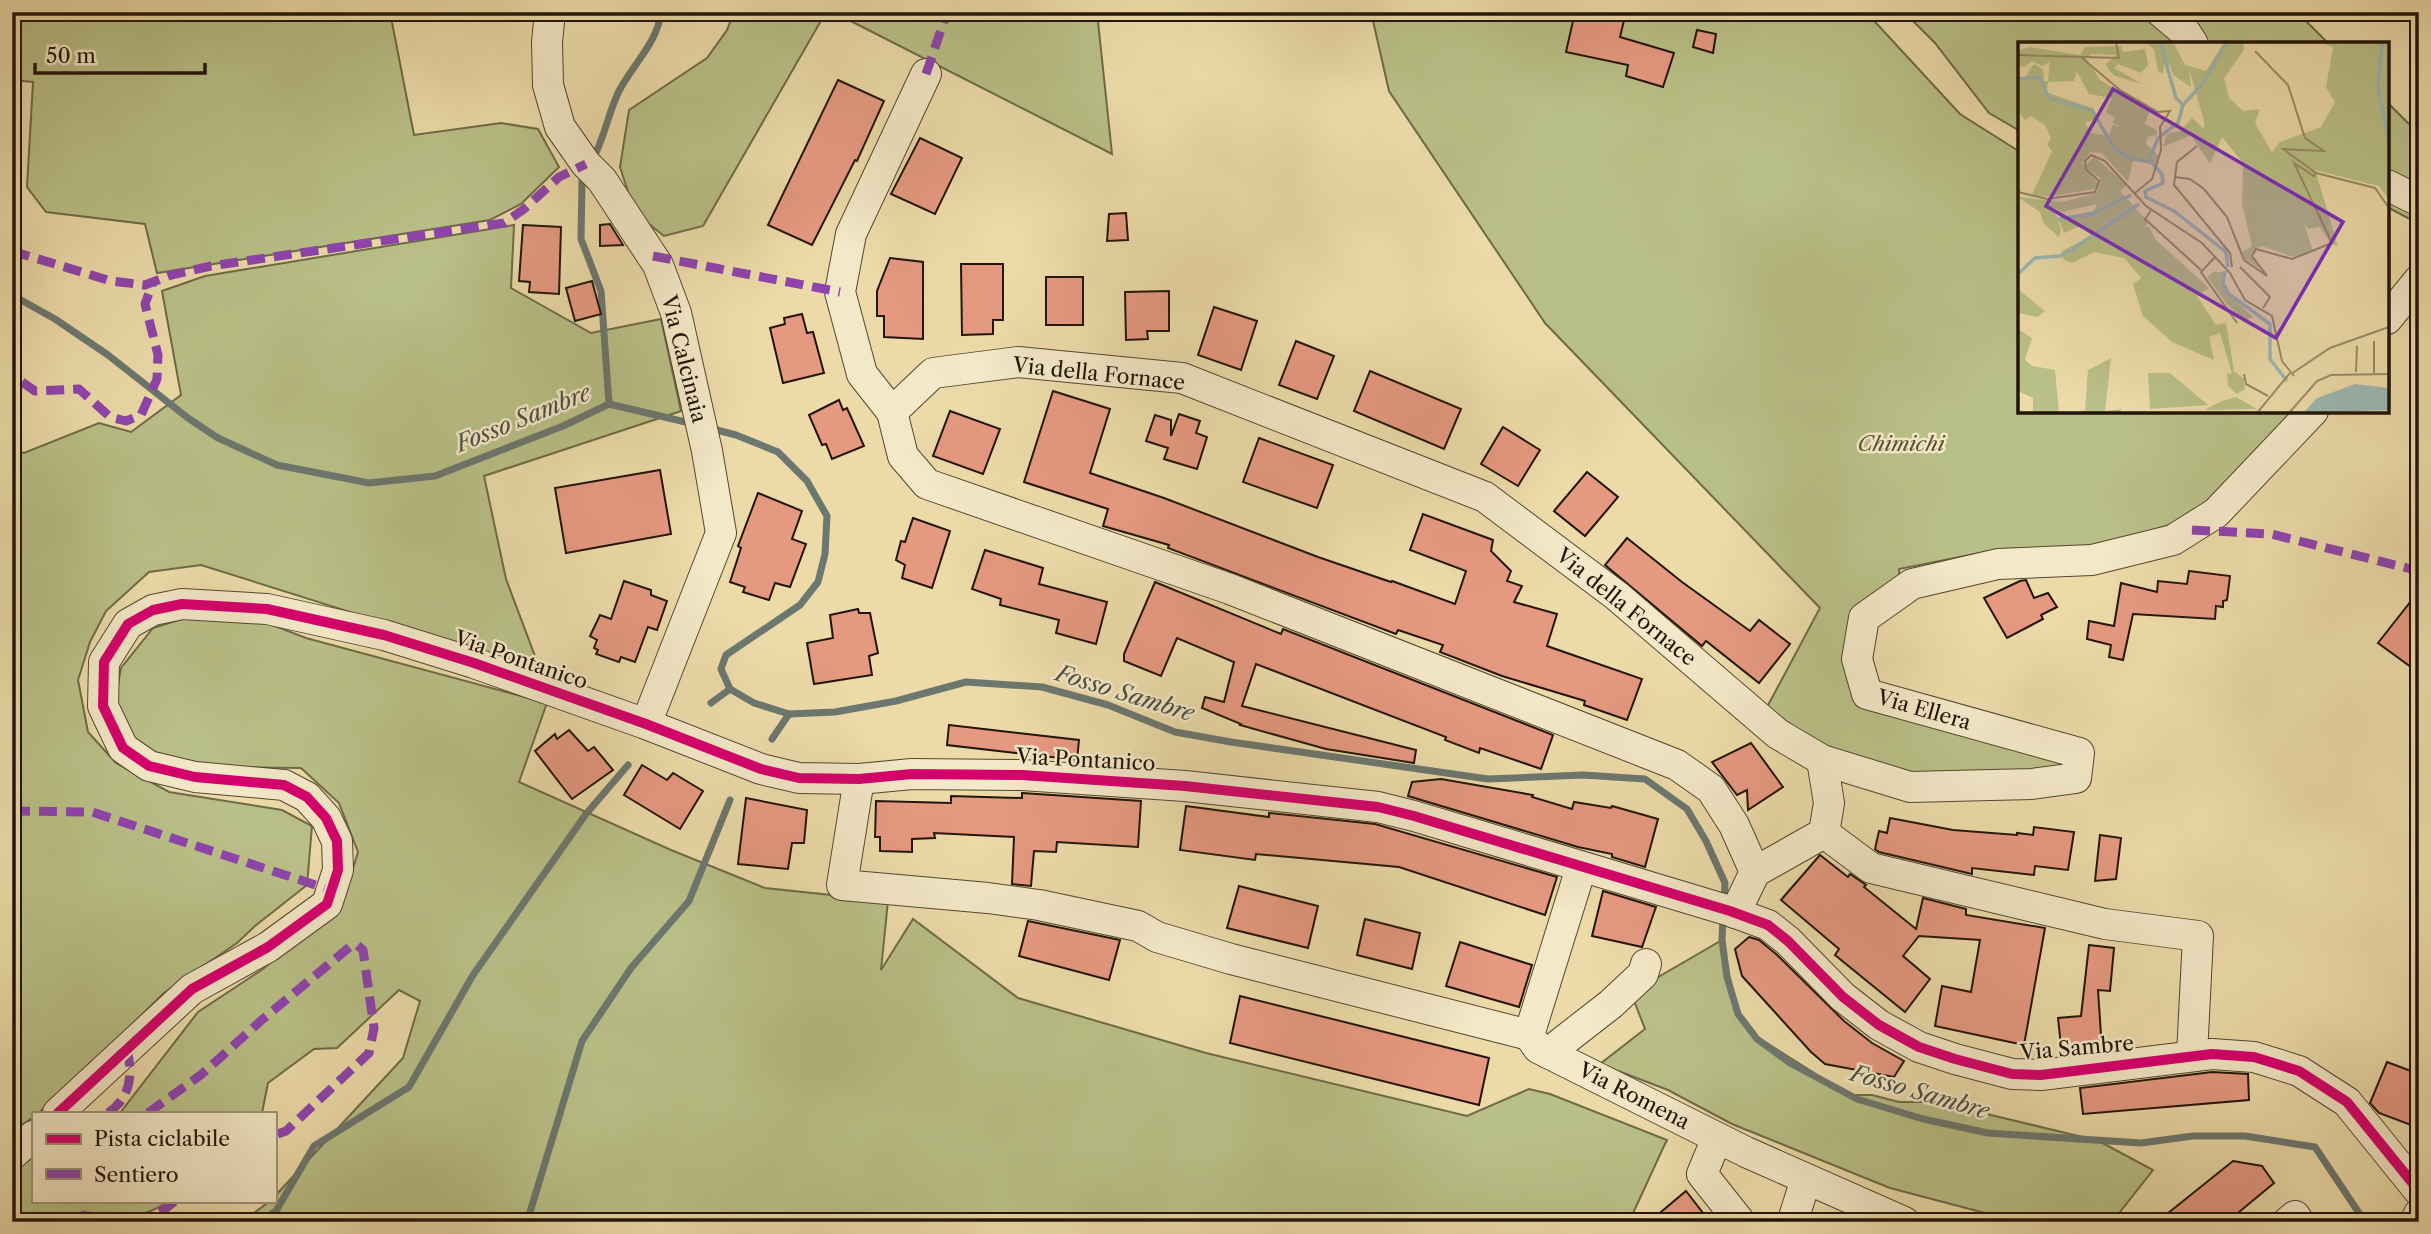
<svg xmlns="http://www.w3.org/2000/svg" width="2431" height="1234" viewBox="0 0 2431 1234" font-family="'Libre Caslon Text',serif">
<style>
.green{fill:#b9c087;stroke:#6e6a48;stroke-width:2}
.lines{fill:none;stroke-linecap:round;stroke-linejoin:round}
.stream{stroke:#6c776f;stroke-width:7}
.building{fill:#e69981;stroke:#221508;stroke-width:2}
.minor-casing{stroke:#544630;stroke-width:32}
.minor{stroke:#f3e8c7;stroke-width:30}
.quiet{stroke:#8e44ad;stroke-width:9;stroke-dasharray:18 9;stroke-linecap:butt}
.cycleway-casing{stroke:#f3e8c7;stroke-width:15}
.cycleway{stroke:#d6006c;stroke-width:10}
.labels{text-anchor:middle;stroke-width:5;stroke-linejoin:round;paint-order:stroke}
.street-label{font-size:21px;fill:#221508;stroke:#f3e8c7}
.park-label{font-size:21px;font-style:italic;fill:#575134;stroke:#f3e8c7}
.water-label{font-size:23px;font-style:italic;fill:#4d4e44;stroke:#f3e8c7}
.inset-river{fill:none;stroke:#9db8b3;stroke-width:3.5}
.inset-road{fill:none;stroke:#9b8c69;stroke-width:2}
.view{fill:#7b2cbf;fill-opacity:0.15;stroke:#7b2cbf;stroke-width:3.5}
.inset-edge{fill:none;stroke:#221508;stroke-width:3.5}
</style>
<rect width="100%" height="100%" fill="#ecdba9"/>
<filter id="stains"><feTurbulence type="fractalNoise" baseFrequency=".00286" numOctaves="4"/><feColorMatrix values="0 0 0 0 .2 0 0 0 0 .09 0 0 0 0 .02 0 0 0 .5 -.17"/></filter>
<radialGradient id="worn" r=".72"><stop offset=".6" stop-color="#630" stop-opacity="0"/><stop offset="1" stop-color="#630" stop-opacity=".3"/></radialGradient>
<!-- green -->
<g class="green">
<polygon points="12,12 390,12 414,135 501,123 538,129 559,167 521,204 490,220 157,273 145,224 46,212 27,187 33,82 12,80"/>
<polygon points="734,12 826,12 703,226 664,236 635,213 620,167 629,110 707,58 727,30"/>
<polygon points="833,12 1097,12 1112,154"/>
<polygon points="1371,12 1866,12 1960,114 2020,152 2020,411 2301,411 2196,516 2100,548 2000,549 1899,569 1900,583 1855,619 1853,687 2068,758 2065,771 1912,776 1823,747 1766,709 1820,608 1545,323 1389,91"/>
<polygon points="1904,12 2297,12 2329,44 2020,44 2020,131 1989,113 1935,43"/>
<polygon points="2387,102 2419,134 2419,224 2387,207"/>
<polygon points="514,225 511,288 591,333 661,319 681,411 484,476 506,579 541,672 201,565 149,572 106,611 90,642 78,680 88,732 116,763 169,792 282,810 312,826 307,885 255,926 237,943 164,993 57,1098 38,1113 33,1113 33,1117 12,1133 12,450 24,453 99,423 131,432 181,395 162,291 205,276"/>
<polygon points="244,614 306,638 547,703 519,782 671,850 765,888 888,901 881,970 913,919 1018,998 1206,1053 1467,1116 1529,1089 1550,1094 1667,1140 1664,1146 1629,1222 242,1222 270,1201 275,1201 275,1196 403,1058 420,1001 399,990 337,1048 314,1049 268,1083 262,1113 120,1113 198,1012 263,969 343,901 358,852 339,803 301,768 211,767 128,745 114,706 121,668 153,628 195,615"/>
<polygon points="1722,940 1736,1009 1754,1035 1849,1095 1872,1095 1899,1102 1937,1102 2099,1141 2153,1170 2112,1222 2019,1222 1890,1188 1732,1124 1668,1090 1600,1064 1645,1029 1631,993"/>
<path d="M33 1157V1201H169C138 1223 109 1217 73 1216L71 1222H12V1173Z"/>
</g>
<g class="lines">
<!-- stream -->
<g class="stream">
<path d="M593 159C604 138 608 115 618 93 631 66 658 43 661 12"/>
<polyline points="586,173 582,181 581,239 601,291 609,404"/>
<polyline points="12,295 55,319 108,355 188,418 218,438 277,465 369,483 435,476 563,426 609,404 694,424"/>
<polyline points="709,428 736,435 778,452 807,481 827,516 825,554 818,582 800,605 726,655 721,669 730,689 754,703 789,714 835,712 896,701 966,682 1042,687 1108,705 1175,732 1231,742 1488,779 1583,775 1645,779 1687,809 1706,841 1725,883 1724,901"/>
<polyline points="711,703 730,689"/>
<polyline points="772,739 789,714"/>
<polyline points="1723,917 1722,940 1727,977 1738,1014 1757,1039 1790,1063 1857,1099 1923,1119 1988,1133 2141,1143 2193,1136 2245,1136 2315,1147 2365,1222"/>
<polyline points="260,1222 276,1211 314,1146 409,1087 473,975 586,814 628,765"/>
<polyline points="527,1222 582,1041 631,968 689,901 730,800"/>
</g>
</g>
<!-- building -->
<g class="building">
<polygon points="1575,12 1626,12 1620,37 1674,53 1663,87 1626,76 1628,65 1566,52"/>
<polygon points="1697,30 1716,34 1713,53 1693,47"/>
<polygon points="838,80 884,101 857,161 855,160 812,245 768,225"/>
<polygon points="920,138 962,158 935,214 891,194"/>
<polygon points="1126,213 1128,240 1107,241 1109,214"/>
<polygon points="610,224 623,245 600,246 600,225"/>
<polygon points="523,225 561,227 559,294 529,292 530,282 519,281"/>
<polygon points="890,258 923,262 923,339 884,337 884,316 877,316 877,291"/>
<polygon points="961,264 1003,264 1003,320 993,320 993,334 962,335"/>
<rect x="1046" y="277" width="37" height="48"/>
<polygon points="592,281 601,314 575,321 566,288"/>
<polygon points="1169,291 1169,331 1147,331 1148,339 1126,340 1125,292"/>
<polygon points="1214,307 1257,321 1241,370 1198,355"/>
<polygon points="802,314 807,333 813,332 824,373 783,383 770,328 785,324 784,318"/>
<polygon points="1296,341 1334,356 1317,399 1279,385"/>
<polygon points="1370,371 1461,409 1444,449 1354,411"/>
<polygon points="1053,391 1110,409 1090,473 1164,498 1318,557 1391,582 1392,581 1455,604 1466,571 1410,550 1423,514 1493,540 1491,551 1511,571 1507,581 1522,586 1514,602 1557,614 1547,646 1642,679 1627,720 1584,705 1585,701 1502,676 1440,652 1443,645 1398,630 1396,634 1168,548 1169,545 1103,526 1108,509 1024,482"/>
<polygon points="839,400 843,410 847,408 864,446 832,459 826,444 822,445 809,415"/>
<polygon points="950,411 1000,429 983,474 933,456"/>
<polygon points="1179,414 1200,421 1196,433 1207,437 1197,469 1164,459 1168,448 1146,441 1155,415 1171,420 1171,436"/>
<polygon points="1503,427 1540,450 1518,486 1481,464"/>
<polygon points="1259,438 1333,465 1317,508 1243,482"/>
<polygon points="660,470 671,534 566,553 555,488"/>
<polygon points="1587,472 1618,497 1585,536 1554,511"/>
<polygon points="758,493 802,511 792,539 806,544 790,587 775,583 769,600 743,592 745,587 730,582 741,548 738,546"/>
<polygon points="913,518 950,531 932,588 902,578 905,565 896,560 901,541 905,542"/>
<polygon points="1627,538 1682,582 1750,631 1759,620 1790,644 1759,683 1706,641 1702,646 1605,565"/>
<polygon points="985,550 1043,568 1039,584 1107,602 1096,644 1056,633 1059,620 1000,605 1001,599 972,589"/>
<polygon points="2189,571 2230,576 2227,600 2223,601 2223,607 2216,606 2215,619 2133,614 2123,660 2109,657 2111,645 2087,639 2089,621 2114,626 2121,583 2157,592 2158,581 2187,584"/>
<polygon points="2026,580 2034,598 2048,593 2057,607 2041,615 2043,619 2007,638 1984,598 2020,581"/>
<polygon points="624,581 651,590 651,595 667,601 657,630 648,627 635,662 621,657 619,662 596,654 598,650 594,648 597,640 590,636 600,615 611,619"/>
<polygon points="1155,582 1281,634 1283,629 1553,735 1541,769 1480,748 1479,753 1445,740 1446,737 1256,664 1242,706 1416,750 1414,763 1326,749 1240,725 1241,724 1202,708 1205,697 1224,702 1234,662 1177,638 1161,676 1124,661 1124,654"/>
<polygon points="2419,591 2419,656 2411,667 2378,643"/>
<polygon points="858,609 859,613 870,613 878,653 869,656 872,675 814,684 807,643 833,638 830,615"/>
<polygon points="949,725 1079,740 1077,760 947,745"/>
<polygon points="569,730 588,751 594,747 613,770 572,799 535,751 555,734 557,739"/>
<polygon points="1751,743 1783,787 1748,810 1747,790 1737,795 1712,762"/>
<polygon points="642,765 667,780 673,773 703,791 680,829 624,795"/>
<polygon points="1441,779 1533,795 1532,797 1572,809 1574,802 1611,808 1612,806 1658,819 1645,867 1612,857 1612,854 1578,847 1408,796 1412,782"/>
<polygon points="1022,793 1141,801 1138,847 1057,842 1056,852 1034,851 1031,886 1012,884 1014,837 934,833 935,838 912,839 912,852 880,851 880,837 875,837 876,801 951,803 951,796 1022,798"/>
<polygon points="746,798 807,810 804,843 792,843 788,869 738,864"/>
<polygon points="1186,806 1269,817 1269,813 1375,824 1557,877 1545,915 1399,867 1256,854 1255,860 1180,850"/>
<polygon points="1890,818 1953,830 2017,835 2017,833 2033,835 2034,827 2074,832 2068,870 2035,866 2034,875 1972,868 1972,874 1879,852 1875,849 1879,831 1887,833"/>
<polygon points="2100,835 2121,838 2116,879 2095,881"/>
<polygon points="1820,855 1848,877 1850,874 1866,885 1864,887 1916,929 1923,898 1966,909 1966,915 2045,928 2024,1045 1935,1026 1942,986 1971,992 1980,940 1919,936 1903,956 1930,979 1905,1012 1835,955 1839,949 1781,900"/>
<polygon points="1239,886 1318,906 1308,948 1227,928"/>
<polygon points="1603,891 1656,907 1642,947 1592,936"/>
<polygon points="1365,919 1420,933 1412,969 1357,955"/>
<polygon points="1028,921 1120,940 1109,980 1019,956"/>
<polygon points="1749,937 1759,940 1776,954 1844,1021 1872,1043 1904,1061 1894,1077 1825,1064 1811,1052 1742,976 1735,949"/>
<polygon points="1460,942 1532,965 1519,1007 1446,986"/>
<polygon points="2089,945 2114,948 2110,991 2098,990 2102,1050 2062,1055 2058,1018 2081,1016"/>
<polygon points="1240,996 1489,1058 1479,1105 1230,1043"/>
<polygon points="2387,1062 2419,1074 2419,1128 2379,1113 2370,1103"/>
<polygon points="2212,1072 2248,1074 2249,1100 2083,1114 2080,1088"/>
<polygon points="2233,1161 2262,1166 2274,1183 2227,1222 2157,1222"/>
<polygon points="1686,1191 1710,1222 1649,1222"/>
</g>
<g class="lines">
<!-- minor casing -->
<g class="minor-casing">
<g id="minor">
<polyline points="550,12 547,42 548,85 560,127 586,164 602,180 658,265 676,313 707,451 721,533 646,724"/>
<polyline points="2161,12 2186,33 2193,44"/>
<polyline points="2387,185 2419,201"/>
<polyline points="2387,319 2419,280"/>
<polyline points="892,412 862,374 840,292 851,234 926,74"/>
<polyline points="859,779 842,885 988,898 1039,905 1138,926 1157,937 1231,959 1529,1035"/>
<polyline points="1824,833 1871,868 2105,924 2198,936 2192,1055"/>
<polyline points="1581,868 1529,1035 1538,1048 1746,1152 1904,1222"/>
<polyline points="1755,872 1734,825 1711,789 1677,765 1230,589 927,484 903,456 892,412 933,373 1018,362 1182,378 1485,497 1617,596 1778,734 1822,760 1910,787 2032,784 2076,778 2079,753 1867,694 1857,659 1864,618 1912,584 1998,564 2092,560 2173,540 2216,513 2313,411"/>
<polyline points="1735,913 1755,872 1824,833 1829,803 1822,760"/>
<polyline points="1548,1053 1611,1004 1643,974 1646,964"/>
<polyline points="58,1113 192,989 268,947 327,904 338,870 337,841 326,818 307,797 284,785 195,777 149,766 123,748 103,706 104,662 128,624 153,610 182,604 267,609 384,635 474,663 646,724 761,769 799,778 859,779 912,774 1022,775 1185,786 1378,807 1414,816 1730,911 1768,925 1788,941 1843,997 1879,1025 1919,1047 1955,1059 2012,1074 2041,1075 2212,1054 2254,1057 2299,1071 2347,1102 2419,1191"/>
<polyline points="1717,1138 1702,1174 1740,1222"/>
<polyline points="12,1155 33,1136"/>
<polyline points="1798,1222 1794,1217 1806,1179"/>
<polyline points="2288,1222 2295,1216 2299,1222"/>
<polyline points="2415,1222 2419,1214"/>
</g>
</g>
<!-- minor -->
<use href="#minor" class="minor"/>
<!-- quiet -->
<g class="quiet">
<polyline points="926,74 947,12"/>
<polyline points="12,251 111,281 145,285 171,275 211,266 504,223 524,209 559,177 586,164"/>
<polyline points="653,256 840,292"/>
<polyline points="22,382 35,391 79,389 110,417 126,421 141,415 157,379 158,355 145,304 153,282"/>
<polyline points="2192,530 2271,534 2419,571"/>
<polyline points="12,811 92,812 331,890"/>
<path d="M108 1113C131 1097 133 1075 127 1049"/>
<polyline points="148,1113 202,1074 264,1018 351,946 357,945 363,950 374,1028 369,1053 286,1131 275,1135"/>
<path d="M81 1215C121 1221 141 1230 175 1201"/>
</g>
<!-- cycleway casing -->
<g class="cycleway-casing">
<polyline id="cycleway" points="58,1113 192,989 268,947 327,904 338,870 337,841 326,818 307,797 284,785 195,777 149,766 123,748 103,706 104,662 128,624 153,610 182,604 267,609 384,635 474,663 646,724 761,769 799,778 859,779 912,774 1022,775 1185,786 1378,807 1414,816 1730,911 1768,925 1788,941 1843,997 1879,1025 1919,1047 1955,1059 2012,1074 2041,1075 2212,1054 2254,1057 2299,1071 2347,1102 2419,1191"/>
</g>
<!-- cycleway -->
<use href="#cycleway" class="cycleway"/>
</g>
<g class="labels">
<!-- street labels -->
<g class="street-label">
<text transform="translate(684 359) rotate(76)" y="7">Via Calcinaia</text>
<text transform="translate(1099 374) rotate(6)" y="7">Via della Fornace</text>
<text transform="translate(1626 607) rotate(39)" y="7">Via della Fornace</text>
<text transform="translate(521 660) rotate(19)" y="7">Via Pontanico</text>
<text transform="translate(1924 710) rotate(16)" y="7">Via Ellera</text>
<text transform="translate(1086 760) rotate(3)" y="7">Via Pontanico</text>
<text transform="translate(2077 1048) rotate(-5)" y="7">Via Sambre</text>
<text transform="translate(1634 1096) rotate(27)" y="7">Via Romena</text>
</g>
<!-- park labels -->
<g class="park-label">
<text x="1901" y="451">Chimichi</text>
</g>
<!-- water labels -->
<g class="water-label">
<text transform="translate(523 418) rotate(-22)" y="8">Fosso Sambre</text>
<text transform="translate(1125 693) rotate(17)" y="8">Fosso Sambre</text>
<text transform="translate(1920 1092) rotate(16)" y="8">Fosso Sambre</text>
</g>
</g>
<!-- overview -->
<g transform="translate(2018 42)">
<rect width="371" height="371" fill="#ecdba9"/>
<path d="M128 0H155L167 23 188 29 206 0H225L226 8 206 36 211 56 225 69 242 67 237 81 254 110 262 100 303 85 317 60 308 45 315 6 303 0H371V158L361 144 297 128 320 204 313 202 302 185 290 187 286 182 295 209 275 215 244 204 237 207 233 213 249 231 227 217 224 210 234 204 224 162 225 121 204 95 192 122 173 93 145 105 149 92 162 89 174 76 186 87V79L171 27 173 45 155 33 152 23H146L145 32 140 29 136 8ZM103 4 105 10 127 7 130 23 123 31 100 22 96 26 124 42 97 34 90 27 88 22 98 13 73 12 68 16 82 38 132 68 127 82 139 88V93L130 95 128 102 140 113 137 123 115 118 110 140 84 111 72 110 64 121 80 142 76 147 29 155 14 153 34 109 29 103 33 96 27 83 13 74 7 78 0 69V35H7L16 22 25 27 26 39H30L32 20 24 24 14 19 6 25 0 23V9L11 5 62 13 67 5ZM59 30 71 52 94 56 88 70 97 76 95 81 105 86 95 83 91 94 73 91 67 81 80 76 74 66 28 50 30 40 56 39ZM76 115 109 143 102 149 130 180 127 186 131 184 137 197 191 246 179 254 198 283 208 281 216 329 226 337 227 347 219 352 210 344 209 331 214 332 202 291 191 295 196 318 154 300 125 274 115 242 123 236 106 216 76 210 54 221 45 217 44 209 73 194 64 183 46 191 40 176 76 169 79 162 44 170 36 166 43 188 41 195 26 182 22 170 0 155 44 160 79 151 82 136 67 124ZM195 230H207L205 240 210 251 235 275 226 279 209 262 189 235ZM0 247 27 269 19 275 0 271ZM0 287 14 296 7 318 14 324 37 328 41 371H15V356L0 349ZM93 316 87 369 103 367V371H60L67 368 70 328ZM130 331H152L190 363 132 367ZM218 355 239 367 186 368 204 359Z" fill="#b9c087" fill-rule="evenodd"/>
<path d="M337 342 371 346V368L285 371 299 356Z" fill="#9db8b3"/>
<path class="inset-river" d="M364 0 360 46 371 99M0 37 21 35 31 56 74 68 96 106 111 116 133 120 144 132 145 141 127 149 128 155 156 169 208 210 210 225M165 63 186 40 209 0M131 118 140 96 160 81 165 63 158 56 142 0M40 177 75 172 113 153M207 229 205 241 211 252 252 282V317L269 339M0 232 17 216 42 214 55 207 121 162"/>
<path class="inset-road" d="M237 9 270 43 287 96 306 109 265 107 298 131M0 13 101 16 98 0M64 16 102 48 140 70 152 69 142 85 143 108 134 137 117 151M157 135 159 120 179 104M0 150 29 157 77 150 81 139 68 127 67 119 73 113 87 119 128 164 184 201 212 231 227 258 254 274 264 319 276 334M134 167 127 177 183 228M197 215 183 230 219 281M214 225 212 211 156 143 157 135 172 137 186 147 209 175 226 218 249 234 234 214 238 207 274 217 314 201 276 121 296 134 298 131 357 146 371 166M222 225 252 255 245 266M338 330 339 304M356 331V299M226 332 228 342 250 354M273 332 312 306 371 285M239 371 272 331M271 371 299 339 313 333 371 332"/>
<path class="view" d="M95 47 325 180 258 296 28 164Z"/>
<rect width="371" height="371" class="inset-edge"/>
</g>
<!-- margin -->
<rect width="2431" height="1234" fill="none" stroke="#ecdba9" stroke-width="42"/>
<rect x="14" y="14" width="2403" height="1206" fill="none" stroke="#221508" stroke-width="3.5"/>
<rect x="21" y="21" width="2389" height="1192" fill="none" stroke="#221508" stroke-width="2"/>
<!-- legend -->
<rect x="32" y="1112" width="245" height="91" fill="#f3e8c7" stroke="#9f947b" stroke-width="2"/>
<rect x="46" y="1134" width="35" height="10" fill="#d6006c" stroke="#9f947b" stroke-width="2"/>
<text x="94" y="1146" font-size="21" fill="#221508">Pista ciclabile</text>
<rect x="46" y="1169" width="35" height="10" fill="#8e44ad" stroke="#9f947b" stroke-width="2"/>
<text x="94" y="1182" font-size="21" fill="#221508">Sentiero</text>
<!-- scale -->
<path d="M35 63v10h170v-10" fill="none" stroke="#221508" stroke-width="3.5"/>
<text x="46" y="63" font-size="21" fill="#221508" stroke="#f3e8c7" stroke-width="5" paint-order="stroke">50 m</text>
<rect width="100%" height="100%" filter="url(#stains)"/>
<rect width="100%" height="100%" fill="url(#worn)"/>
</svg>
